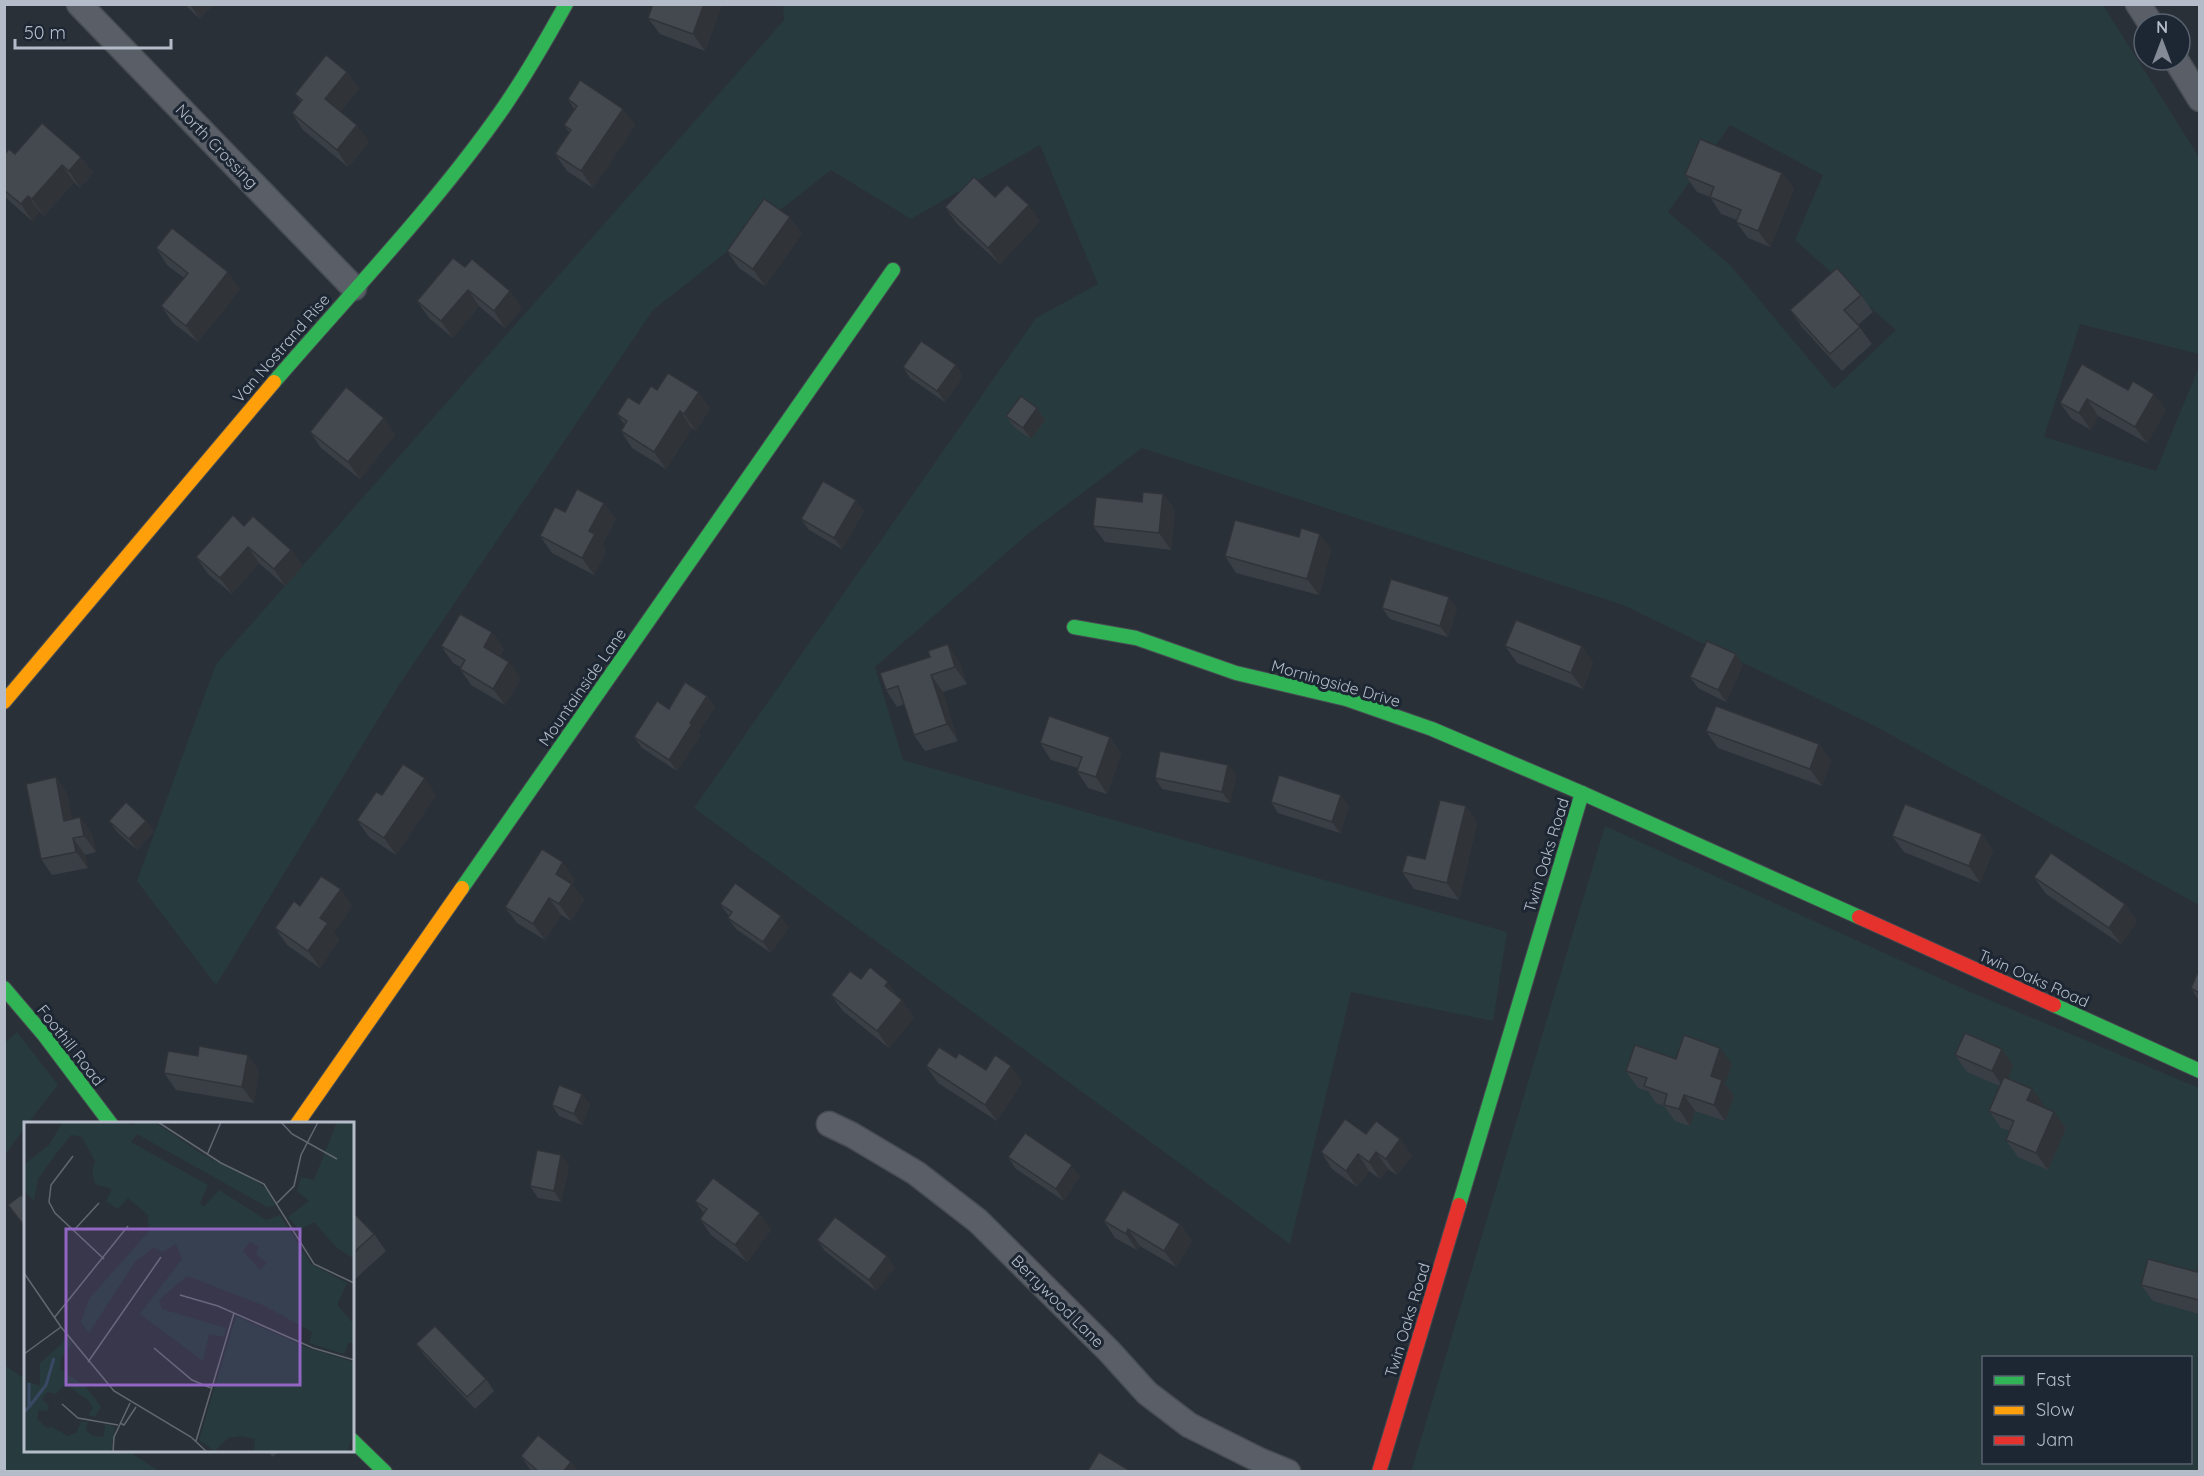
<svg xmlns="http://www.w3.org/2000/svg" width="2204" height="1476" viewBox="0 0 2204 1476" font-family="Quicksand,sans-serif">
<style>
.green{fill:#273a3e;fill-rule:evenodd}
.lines{fill:none;stroke-linecap:round;stroke-linejoin:round}
.street-casing{stroke:#484c53;stroke-width:27}
.fast-casing{stroke:#484c53;stroke-width:16}
.slow-casing{stroke:#484c53;stroke-width:16}
.jam-casing{stroke:#484c53;stroke-width:16}
.street{stroke:#5a5e66;stroke-width:24}
.fast{stroke:#30b455;stroke-width:14}
.slow{stroke:#ff9f0a;stroke-width:14}
.jam{stroke:#e5322d;stroke-width:14}
.wall{fill:#3a3f45}
.shaded-wall{fill:#303338}
.building{fill:#444950;stroke:#303338;stroke-width:1.5}
.labels{text-anchor:middle;stroke-width:6;stroke-linejoin:round;paint-order:stroke}
.street-label{font-size:16px;fill:#b4bcc9;stroke:#1d2633}
.inset-river{fill:none;stroke:#384963;stroke-width:3}
.inset-road{fill:none;stroke:#616872;stroke-width:1.5}
.view{fill:#9266c3;fill-opacity:0.15;stroke:#9266c3;stroke-width:3}
.inset-edge{fill:none;stroke:#b4bcc9;stroke-width:3}
</style>
<rect width="100%" height="100%" fill="#2a3038"/>
<!-- green -->
<g class="green">
<path d="M783 5H2103L2199 157V354L2080 324 2044 437 2156 471 2199 367V905L1875 726 1623 605 1142 448 1029 533 875 667 903 760 1507 932 1493 1021 1351 992 1290 1244 694 808 1036 318 1098 284 1040 145 911 219 831 170 653 310 399 685 216 985 137 881 216 664 784 20ZM1730 125 1823 175 1795 240 1896 330 1834 389 1730 265 1668 212Z"/>
<path d="M1605 826 1968 991 2199 1088V1471L1411 1472ZM1984 1358H2190V1462H1984Z"/>
<polygon points="17,1032 58,1085 28,1123 26,1124 25,1127 5,1155 5,1043"/>
<polygon points="4,1365 25,1379 26,1450 128,1451 159,1471 5,1471"/>
</g>
<g class="lines">
<!-- street casing -->
<g class="street-casing">
<g id="street">
<polyline points="79,4 354,288"/>
<polyline points="2138,4 2151,24"/>
<polyline points="2176,60 2200,99"/>
<polyline points="829,1124 852,1135 916,1173 978,1221 1109,1351 1147,1393 1189,1425 1259,1460 1288,1472"/>
</g>
</g>
<!-- fast casing -->
<g class="fast-casing">
<g id="fast">
<path d="M274 382C348 296 428 213 494 121 521 84 544 44 566 4"/>
<polyline points="1074,627 1136,638 1236,673 1346,699 1432,729 1582,793 1859,917"/>
<polyline points="462,888 893,270"/>
<polyline points="4,988 44,1035 111,1124"/>
<polyline points="2054,1005 2200,1071"/>
<polyline points="1459,1205 1582,793"/>
<polyline points="352,1440 385,1472"/>
</g>
</g>
<!-- slow casing -->
<g class="slow-casing">
<g id="slow">
<polyline points="4,702 274,382"/>
<polyline points="297,1124 462,888"/>
</g>
</g>
<!-- jam casing -->
<g class="jam-casing">
<g id="jam">
<polyline points="1859,917 2054,1005"/>
<polyline points="1379,1472 1459,1205"/>
</g>
</g>
<!-- street -->
<use href="#street" class="street"/>
<!-- fast -->
<use href="#fast" class="fast"/>
<!-- slow -->
<use href="#slow" class="slow"/>
<!-- jam -->
<use href="#jam" class="jam"/>
</g>
<!-- wall -->
<g class="wall">
<polygon points="184,4 216,4 214,7 213,5 200,19"/>
<polygon points="722,4 705,51 660,34 648,18"/>
<polygon points="347,72 359,89 340,112 369,142 348,167 303,130 292,113 301,102 295,94"/>
<polygon points="568,99 635,125 593,188 567,171 555,154 569,132 564,125 574,109"/>
<polygon points="15,154 81,157 93,173 80,188 74,182 44,216 40,212 32,221 4,196 4,155"/>
<polygon points="1782,173 1794,189 1770,247 1748,238 1736,222 1737,220 1721,214 1710,197 1697,192 1685,175"/>
<polygon points="995,197 1040,221 1000,264 957,224 945,207"/>
<polygon points="790,217 802,234 765,286 739,268 727,251"/>
<polygon points="156,248 240,289 198,342 173,323 161,306 184,278 167,265"/>
<polygon points="465,267 510,291 522,308 505,328 479,306 453,338 429,318 417,301"/>
<polygon points="1861,295 1873,312 1858,325 1872,344 1842,371 1802,327 1790,310"/>
<polygon points="956,365 963,376 945,402 910,378 903,367"/>
<polygon points="657,390 710,408 696,431 692,428 666,469 632,448 621,431 625,425 617,414 639,404"/>
<polygon points="2128,390 2166,410 2147,443 2098,416 2091,430 2072,419 2060,403"/>
<polygon points="1037,408 1045,420 1031,439 1014,427 1006,416"/>
<polygon points="310,432 395,434 360,479 321,448"/>
<polygon points="1163,494 1175,510 1171,550 1105,542 1093,526 1142,502"/>
<polygon points="864,511 842,549 809,530 801,519"/>
<polygon points="565,512 616,519 602,545 606,551 594,575 552,553 540,536"/>
<polygon points="244,526 291,550 303,566 285,586 259,563 232,594 208,574 196,557"/>
<polygon points="1299,537 1331,550 1319,595 1236,573 1225,556"/>
<polygon points="1382,608 1457,608 1448,637 1390,619"/>
<polygon points="492,632 504,649 500,656 509,662 521,679 505,705 471,685 460,669 460,667 453,663 441,646"/>
<polygon points="1505,646 1582,646 1593,663 1583,689 1517,663"/>
<polygon points="930,657 959,661 967,684 943,692 958,741 925,751 914,735 904,704 897,707 886,690"/>
<polygon points="1743,665 1726,702 1698,688 1690,677"/>
<polygon points="707,696 715,707 698,733 700,736 677,771 642,748 634,737 669,709"/>
<polygon points="1706,731 1819,744 1831,761 1822,786 1718,748"/>
<polygon points="1110,737 1121,754 1107,794 1088,788 1077,771 1078,768 1051,760 1040,743"/>
<polygon points="1228,765 1236,776 1230,803 1162,789 1155,778"/>
<polygon points="56,777 67,794 72,819 80,817 92,834 96,852 85,855 88,868 52,875 41,859"/>
<polygon points="382,795 436,795 396,855 369,837 357,820"/>
<polygon points="1271,802 1349,806 1340,833 1278,813"/>
<polygon points="1466,806 1477,823 1459,900 1414,889 1402,872 1425,859"/>
<polygon points="109,821 146,821 154,832 137,850 117,832"/>
<polygon points="1982,834 1993,851 1980,883 1904,852 1892,836"/>
<polygon points="2034,877 2125,904 2137,921 2121,944 2046,894"/>
<polygon points="575,879 572,884 584,900 571,921 561,915 545,940 517,923 505,907"/>
<polygon points="720,904 789,927 771,953 736,929 728,918 729,916"/>
<polygon points="300,906 352,906 334,932 339,940 320,968 287,945 275,928"/>
<polygon points="2199,970 2199,1001 2191,988"/>
<polygon points="861,979 900,998 914,1017 889,1048 843,1011 831,995"/>
<polygon points="2002,1049 2013,1066 2008,1078 2044,1105 2043,1107 2066,1128 2048,1170 2018,1157 2006,1140 2010,1131 2001,1128 1989,1111 2000,1086 1967,1072 1955,1055"/>
<polygon points="248,1055 259,1071 254,1103 176,1090 164,1073 198,1056"/>
<polygon points="956,1058 986,1070 1022,1082 997,1121 938,1083 926,1066"/>
<polygon points="1676,1059 1732,1064 1725,1084 1734,1096 1725,1121 1695,1111 1690,1126 1675,1121 1664,1106 1656,1103 1648,1091 1638,1088 1626,1071"/>
<polygon points="582,1094 590,1105 582,1125 559,1116 552,1105"/>
<polygon points="1366,1134 1400,1139 1412,1156 1397,1175 1388,1169 1380,1179 1369,1171 1357,1187 1332,1169 1321,1152"/>
<polygon points="1008,1157 1080,1176 1064,1201 1016,1169"/>
<polygon points="569,1166 561,1202 538,1198 530,1186"/>
<polygon points="695,1201 771,1230 747,1262 711,1235 700,1219 704,1213"/>
<polygon points="352,1211 374,1234 386,1251 353,1281"/>
<polygon points="1104,1221 1180,1224 1192,1241 1176,1267 1140,1246 1137,1250 1115,1238"/>
<polygon points="817,1240 887,1256 895,1268 876,1291 825,1251"/>
<polygon points="2199,1262 2199,1314 2153,1301 2141,1285 2197,1272"/>
<polygon points="416,1344 486,1379 494,1391 475,1409 424,1355"/>
<polygon points="268,1450 282,1450 272,1457"/>
<polygon points="521,1456 571,1462 578,1472 533,1472 529,1468"/>
</g>
<!-- shaded-wall -->
<g class="shaded-wall">
<polygon points="190,4 212,4 213,5 200,19"/>
<polygon points="704,4 722,4 705,51 693,34"/>
<polygon points="347,72 359,89 337,116 325,99"/>
<polygon points="623,109 635,125 593,188 581,171"/>
<polygon points="357,125 369,142 348,167 337,150"/>
<polygon points="81,157 93,173 80,188 69,171"/>
<polygon points="62,165 74,182 44,216 32,199"/>
<polygon points="1782,173 1794,189 1770,247 1758,231"/>
<polygon points="28,196 40,212 32,221 21,204"/>
<polygon points="1029,205 1040,221 1000,264 988,248"/>
<polygon points="790,217 802,234 765,286 753,269"/>
<polygon points="228,272 240,289 198,342 186,326"/>
<polygon points="468,290 479,306 453,338 441,321"/>
<polygon points="510,291 522,308 505,328 494,311"/>
<polygon points="956,365 963,376 945,402 937,391"/>
<polygon points="699,392 710,408 696,431 684,414"/>
<polygon points="2154,394 2166,410 2147,443 2135,427"/>
<polygon points="2087,399 2098,416 2091,430 2079,413"/>
<polygon points="1037,408 1045,420 1031,439 1023,428"/>
<polygon points="680,411 692,428 666,469 654,452"/>
<polygon points="384,418 395,434 360,479 348,462"/>
<polygon points="1163,494 1175,510 1171,550 1159,533"/>
<polygon points="856,500 864,511 842,549 834,538"/>
<polygon points="604,503 616,519 602,545 606,551 594,575 582,558 589,531"/>
<polygon points="1320,534 1331,550 1319,595 1307,579"/>
<polygon points="248,547 259,563 232,594 220,578"/>
<polygon points="291,550 303,566 285,586 274,569"/>
<polygon points="1449,597 1457,608 1448,637 1440,626"/>
<polygon points="492,632 504,649 495,664 484,647"/>
<polygon points="948,644 959,661 967,684 955,667"/>
<polygon points="1582,646 1593,663 1583,689 1571,673"/>
<polygon points="1736,654 1743,665 1726,702 1718,690"/>
<polygon points="509,662 521,679 505,705 493,689"/>
<polygon points="931,675 943,692 958,741 947,724"/>
<polygon points="707,696 715,707 698,733 700,736 677,771 669,760 690,723"/>
<polygon points="1110,737 1121,754 1107,794 1096,777"/>
<polygon points="1819,744 1831,761 1822,786 1810,769"/>
<polygon points="1228,765 1236,776 1230,803 1222,792"/>
<polygon points="56,777 67,794 76,837 64,821"/>
<polygon points="425,778 436,795 396,855 384,838"/>
<polygon points="1341,795 1349,806 1340,833 1332,822"/>
<polygon points="1466,806 1477,823 1459,900 1447,883"/>
<polygon points="80,817 92,834 96,852 84,836"/>
<polygon points="146,821 154,832 137,850 129,839"/>
<polygon points="1982,834 1993,851 1980,883 1969,866"/>
<polygon points="73,838 85,855 88,868 76,852"/>
<polygon points="563,862 575,879 567,890 556,874"/>
<polygon points="572,884 584,900 571,921 559,904"/>
<polygon points="341,889 352,906 334,932 339,940 320,968 308,951 320,918"/>
<polygon points="549,898 561,915 545,940 533,924"/>
<polygon points="2125,904 2137,921 2121,944 2109,928"/>
<polygon points="781,916 789,927 771,953 763,942"/>
<polygon points="888,982 900,999 885,986"/>
<polygon points="902,1000 914,1017 889,1048 877,1031"/>
<polygon points="1720,1048 1732,1064 1725,1084 1734,1096 1725,1121 1714,1105 1711,1076"/>
<polygon points="2002,1049 2013,1066 2004,1088 1992,1071"/>
<polygon points="248,1055 259,1071 254,1103 242,1087"/>
<polygon points="1011,1066 1022,1082 997,1121 985,1105"/>
<polygon points="2032,1089 2044,1105 2039,1117 2027,1100"/>
<polygon points="582,1094 590,1105 582,1125 574,1114"/>
<polygon points="1684,1095 1695,1111 1690,1126 1679,1109"/>
<polygon points="2054,1112 2066,1128 2048,1170 2036,1153"/>
<polygon points="1400,1139 1412,1156 1397,1175 1386,1159"/>
<polygon points="1376,1152 1388,1169 1380,1179 1369,1162"/>
<polygon points="1358,1154 1369,1171 1357,1187 1346,1171"/>
<polygon points="561,1155 569,1166 561,1202 554,1191"/>
<polygon points="1072,1165 1080,1176 1064,1201 1056,1189"/>
<polygon points="760,1213 771,1230 747,1262 735,1245"/>
<polygon points="1180,1224 1192,1241 1176,1267 1164,1251"/>
<polygon points="1128,1229 1140,1246 1137,1250 1126,1234"/>
<polygon points="887,1256 895,1268 876,1291 869,1280"/>
<polygon points="571,1462 578,1472 563,1472"/>
</g>
<!-- building -->
<g class="building">
<polygon points="653,4 704,4 693,34 648,18"/>
<polygon points="326,55 347,72 325,99 357,125 337,150 292,113 302,100 295,94"/>
<polygon points="580,80 623,109 581,171 555,154 571,130 564,125 577,106 568,99"/>
<polygon points="42,123 81,157 69,171 62,165 32,199 28,196 21,204 4,190 4,155 9,149 15,154"/>
<polygon points="1700,139 1782,173 1758,231 1736,222 1741,210 1710,197 1714,187 1685,175"/>
<polygon points="974,177 995,197 1007,185 1029,205 988,248 945,207"/>
<polygon points="764,199 790,217 753,269 727,251"/>
<polygon points="172,228 228,272 186,326 161,306 188,273 156,248"/>
<polygon points="453,258 465,267 472,259 510,291 494,311 468,290 441,321 417,301"/>
<polygon points="1837,268 1861,295 1844,310 1860,327 1830,354 1790,310"/>
<polygon points="921,341 956,365 937,391 903,367"/>
<polygon points="2082,364 2128,390 2133,381 2154,394 2135,427 2087,399 2079,413 2060,403"/>
<polygon points="668,373 699,392 684,414 680,411 654,452 621,431 627,421 617,414 628,397 639,404 651,386 657,390"/>
<polygon points="346,387 384,418 348,462 310,432"/>
<polygon points="1021,396 1037,408 1023,428 1006,416"/>
<polygon points="823,481 856,500 834,538 801,519"/>
<polygon points="577,489 604,503 589,531 595,534 582,558 540,536 555,507 565,512"/>
<polygon points="1143,492 1163,494 1159,533 1093,526 1096,497 1142,502"/>
<polygon points="233,515 244,526 253,516 291,550 274,569 248,547 220,578 196,557"/>
<polygon points="1235,520 1299,537 1301,528 1320,534 1307,579 1225,556"/>
<polygon points="1391,579 1449,597 1440,626 1382,608"/>
<polygon points="460,614 492,632 484,647 509,662 493,689 460,669 465,660 441,646"/>
<polygon points="1516,620 1582,646 1571,673 1505,646"/>
<polygon points="1707,641 1736,654 1718,690 1690,677"/>
<polygon points="948,644 955,667 931,675 947,724 914,735 898,686 886,690 880,673 930,657 928,651"/>
<polygon points="685,682 707,696 690,723 692,724 669,760 634,737 657,701 669,709"/>
<polygon points="1716,706 1819,744 1810,769 1706,731"/>
<polygon points="1049,716 1110,737 1096,777 1077,771 1082,757 1040,743"/>
<polygon points="1160,751 1228,765 1222,792 1155,778"/>
<polygon points="403,764 425,778 384,838 357,820 376,792 382,795"/>
<polygon points="1279,775 1341,795 1332,822 1271,802"/>
<polygon points="56,777 64,821 80,817 84,836 73,838 76,852 41,859 26,784"/>
<polygon points="1440,800 1466,806 1447,883 1402,872 1407,855 1425,859"/>
<polygon points="126,802 146,821 129,839 109,821"/>
<polygon points="1905,804 1982,834 1969,866 1892,836"/>
<polygon points="542,849 563,862 556,874 572,884 559,904 549,898 533,924 505,907"/>
<polygon points="2051,853 2125,904 2109,928 2034,877"/>
<polygon points="321,876 341,889 320,918 328,923 308,951 275,928 294,901 300,906"/>
<polygon points="735,883 781,916 763,942 728,918 732,912 720,904"/>
<polygon points="870,967 888,982 885,986 902,1000 877,1031 831,995 850,971 861,979"/>
<polygon points="2199,970 2199,993 2191,988"/>
<polygon points="1965,1033 2002,1049 1992,1071 1955,1055"/>
<polygon points="1684,1035 1720,1048 1711,1076 1722,1080 1714,1105 1684,1095 1679,1109 1664,1105 1667,1094 1644,1086 1647,1078 1626,1071 1635,1045 1676,1059"/>
<polygon points="199,1046 248,1055 242,1087 164,1073 168,1051 198,1056"/>
<polygon points="939,1047 956,1058 959,1053 986,1070 995,1055 1011,1066 985,1105 926,1066"/>
<polygon points="2004,1077 2032,1089 2027,1100 2054,1112 2036,1153 2006,1140 2014,1121 1989,1111"/>
<polygon points="559,1085 582,1094 574,1114 552,1105"/>
<polygon points="1345,1119 1366,1134 1376,1121 1400,1139 1386,1159 1376,1152 1369,1162 1358,1154 1346,1171 1321,1152"/>
<polygon points="1025,1133 1072,1165 1056,1189 1008,1157"/>
<polygon points="537,1150 561,1155 554,1191 530,1186"/>
<polygon points="713,1178 760,1213 735,1245 700,1219 707,1209 695,1201"/>
<polygon points="1123,1190 1180,1224 1164,1251 1128,1229 1126,1234 1104,1221"/>
<polygon points="21,1195 26,1200 26,1228 8,1205"/>
<polygon points="352,1211 374,1234 352,1254"/>
<polygon points="835,1217 887,1256 869,1280 817,1240"/>
<polygon points="2148,1259 2197,1272 2199,1262 2199,1300 2141,1285"/>
<polygon points="435,1326 486,1379 467,1397 416,1344"/>
<polygon points="538,1435 571,1462 563,1472 539,1472 521,1456"/>
<polygon points="1099,1452 1132,1472 1087,1472"/>
</g>
<g class="labels">
<!-- street labels -->
<g class="street-label">
<text transform="translate(217 146) rotate(46)" y="6">North Crossing</text>
<text transform="translate(281 348) rotate(-49)" y="6">Van Nostrand Rise</text>
<text transform="translate(1336 683) rotate(16)" y="6">Morningside Drive</text>
<text transform="translate(582 687) rotate(-55)" y="6">Mountainside Lane</text>
<text transform="translate(1546 855) rotate(-73)" y="6">Twin Oaks Road</text>
<text transform="translate(2034 978) rotate(24)" y="6">Twin Oaks Road</text>
<text transform="translate(71 1045) rotate(52)" y="6">Foothill Road</text>
<text transform="translate(1058 1301) rotate(45)" y="6">Berrywood Lane</text>
<text transform="translate(1407 1320) rotate(-73)" y="6">Twin Oaks Road</text>
</g>
</g>
<!-- overview -->
<g transform="translate(24 1122)">
<rect width="330" height="330" fill="#2a3038"/>
<path d="M39 0H103L109 4 113 0H131L178 32 235 61 244 69 251 84 243 85 113 12 107 20 184 63 176 81 180 85 195 68 242 98 256 93 287 142 323 161 313 183 330 202V222L325 220 320 232 285 221 288 210 241 184 163 154 135 178 138 187 202 206 200 215 185 212 179 239 116 192 158 137 152 122 139 130 130 125 111 140 65 211 57 200 65 177 125 109 124 93 104 76 94 87 82 79 88 67 71 62 68 49 71 39 58 15 47 13 32 32 14 57 10 79 0 69V42L25 23ZM226 120 235 125 232 132 243 141 236 148 219 129ZM313 0H330V137L312 125 290 100 275 108 264 95 285 79 273 69 277 55 290 58ZM212 194 284 226 330 240V310L323 330H230L231 317 217 314 204 316 191 329 175 318ZM44 216 48 222 37 237 36 247 62 265 77 285 71 295 64 293 69 286 64 278 41 262 32 272 23 270 18 277 25 284 24 289 15 288 13 297 23 306 28 305 44 314 52 311 57 300H64L62 308 69 314 80 315 81 302 85 303 91 305 87 330H0L3 259 16 264V241Z" fill="#273a3e" fill-rule="evenodd"/>
<path class="inset-river" d="M5 285 22 263 30 236M0 290 5 285V261"/>
<path class="inset-road" d="M134 0 197 41 240 62 290 142 330 161M257 0 268 12 313 37M183 33 197 0M49 34 27 63 25 80 31 91 80 137M252 82 270 64 277 33 294 0M51 107 75 81M0 151 37 205 90 269 167 315 183 330M156 173 194 184 289 226 330 238M30 196 104 104M130 226 168 258 187 266M0 232 37 205M64 240 137 135M38 282 54 296 94 303M96 301 100 303 112 285M172 319 210 191M89 330 90 315 106 281"/>
<path class="view" d="M42 107H276V263H42Z"/>
<rect width="330" height="330" class="inset-edge"/>
</g>
<!-- border -->
<rect width="2204" height="1476" fill="none" stroke="#b4bcc9" stroke-width="12"/>
<!-- legend -->
<rect x="1982" y="1356" width="210" height="108" fill="#1d2633" stroke="#59626f" stroke-width="1.5"/>
<rect x="1994" y="1376" width="30" height="9" fill="#30b455" stroke="#59626f" stroke-width="1.5"/>
<text x="2036" y="1386" font-size="18" fill="#b4bcc9">Fast</text>
<rect x="1994" y="1406" width="30" height="9" fill="#ff9f0a" stroke="#59626f" stroke-width="1.5"/>
<text x="2036" y="1416" font-size="18" fill="#b4bcc9">Slow</text>
<rect x="1994" y="1436" width="30" height="9" fill="#e5322d" stroke="#59626f" stroke-width="1.5"/>
<text x="2036" y="1446" font-size="18" fill="#b4bcc9">Jam</text>
<!-- north arrow -->
<g transform="translate(2162 42)"><circle r="28" fill="#1d2633" stroke="#59626f" stroke-width="1.5"/>
<path d="M0-4.5L10 22L0 15L-10 22Z" fill="#848b96"/>
<text y="-9" font-size="16" font-weight="bold" text-anchor="middle" fill="#b4bcc9">N</text>
</g>
<!-- scale -->
<path d="M15 39v9h156v-9" fill="none" stroke="#b4bcc9" stroke-width="3"/>
<text x="24" y="39" font-size="18" fill="#b4bcc9" stroke="#1d2633" stroke-width="4.5" paint-order="stroke">50 m</text>
</svg>
